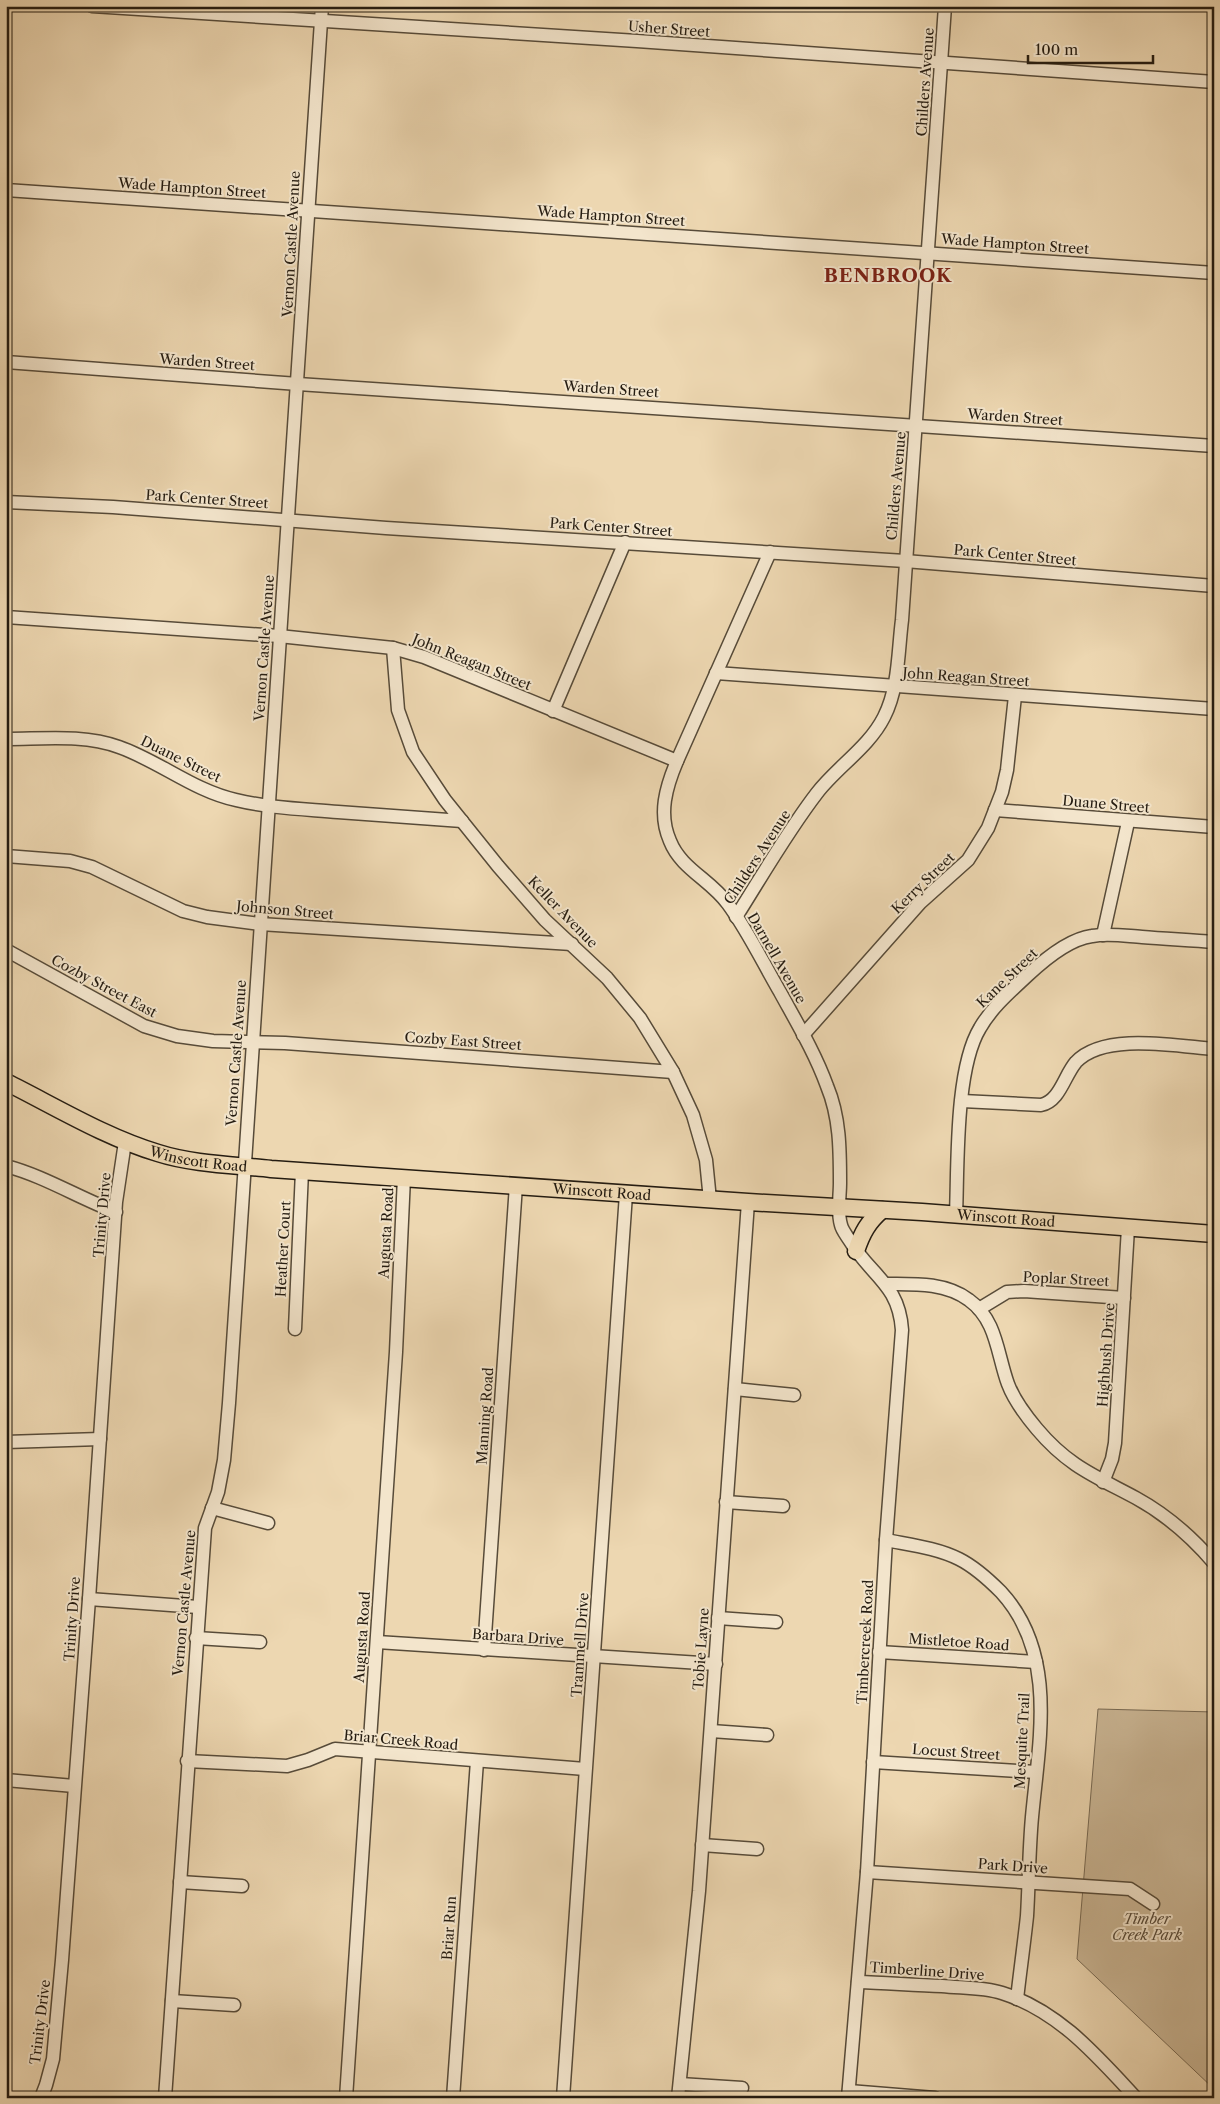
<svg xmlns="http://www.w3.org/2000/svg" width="1220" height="2104" viewBox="0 0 1220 2104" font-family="'Libre Caslon Text',serif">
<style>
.green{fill:#cbb796;stroke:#786a54}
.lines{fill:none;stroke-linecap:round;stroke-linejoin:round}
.minor-casing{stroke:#574b39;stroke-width:15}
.major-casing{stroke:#251c11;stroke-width:19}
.minor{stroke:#f3e5cc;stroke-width:12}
.major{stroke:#edd7b1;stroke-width:16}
.labels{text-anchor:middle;stroke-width:4;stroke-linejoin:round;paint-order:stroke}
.street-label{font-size:14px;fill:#251c11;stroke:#f3e5cc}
.park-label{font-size:14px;font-style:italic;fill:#574a39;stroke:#f3e5cc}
.district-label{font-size:19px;font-weight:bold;letter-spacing:1px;fill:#7a1f14;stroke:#f3e5cc}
</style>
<rect width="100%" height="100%" fill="#edd7b1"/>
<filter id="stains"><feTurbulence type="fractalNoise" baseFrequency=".004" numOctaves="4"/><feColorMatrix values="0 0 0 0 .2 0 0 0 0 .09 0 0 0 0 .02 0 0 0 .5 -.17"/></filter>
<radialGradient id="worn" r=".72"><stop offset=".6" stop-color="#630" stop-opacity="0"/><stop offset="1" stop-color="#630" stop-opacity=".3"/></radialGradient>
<!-- green -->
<polygon class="green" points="1098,1709 1214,1712 1214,2089 1077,1959"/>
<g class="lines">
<!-- minor casing -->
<g class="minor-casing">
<g id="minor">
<polyline points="92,6 637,41 1214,82"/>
<polyline points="6,190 1214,273"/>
<polyline points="6,362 298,384 1214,446"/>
<polyline points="6,502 113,507 386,528 905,561 1214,586"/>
<path d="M770 552 677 761C666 787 658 814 670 841 681 869 711 880 728 904 748 931 763 963 780 992 797 1023 815 1053 827 1086 840 1117 840 1150 840 1183 840 1196 837 1212 841 1225 842 1230 847 1236 850 1241 871 1276 899 1284 902 1330L886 1540 867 1872 848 2098"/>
<polyline points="6,617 279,636 393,648 424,657 677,761"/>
<polyline points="393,648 398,710 413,752 445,800 498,866 545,920 607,978 640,1018 673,1072 693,1115 706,1160 710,1200"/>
<polyline points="716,673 1214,709"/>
<polyline points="553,711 625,542"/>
<path d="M6 739C43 739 84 734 119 747 159 761 194 791 236 800 269 808 304 809 338 812 379 815 421 818 462 821"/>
<polyline points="995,810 1214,827"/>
<polyline points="6,856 70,861 92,867 183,911 207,917 260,924 572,944"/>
<path d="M736 917C762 876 787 832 817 793 837 767 869 747 884 717 899 688 898 651 902 620L945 6"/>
<polyline points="1103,935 1128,822"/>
<polyline points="6,950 144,1026 177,1036 213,1041 285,1043 673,1072"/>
<polyline points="803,1035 920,903 968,860 988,828 1002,792 1007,770 1015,696"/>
<path d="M962 1101 1041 1105C1060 1101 1064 1076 1076 1062 1104 1032 1176 1046 1214 1049"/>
<path d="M6 1166C44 1176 79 1198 116 1212"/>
<path d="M956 1215C958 1165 955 1069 980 1028 992 1007 1011 991 1028 975 1045 959 1069 939 1092 936 1109 933 1126 936 1142 937 1166 939 1190 940 1214 942"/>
<path d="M885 1284C913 1284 945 1282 969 1300 997 1320 997 1354 1008 1384 1014 1400 1026 1416 1037 1429 1068 1466 1095 1476 1136 1498 1167 1515 1191 1536 1214 1563"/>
<polyline points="979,1309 1007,1292 1024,1291 1124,1298"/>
<polyline points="295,1329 302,1171"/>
<polyline points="735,1389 794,1395"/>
<polyline points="6,1442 100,1439"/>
<polyline points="1103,1482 1112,1459 1115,1443 1128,1228"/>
<polyline points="726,1502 783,1506"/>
<polyline points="212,1508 268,1523"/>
<path d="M886 1540C911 1545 937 1548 959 1559 975 1567 989 1580 1001 1592 1058 1654 1039 1741 1032 1817 1029 1850 1029 1883 1027 1916 1024 1944 1020 1972 1017 1999"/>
<polyline points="89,1599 198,1607"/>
<polyline points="718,1618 776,1622"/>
<polyline points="196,1638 260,1642"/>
<polyline points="377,1642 716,1664"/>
<polyline points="484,1650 516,1185"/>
<polyline points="879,1652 1036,1662"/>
<polyline points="711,1731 767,1735"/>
<polyline points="187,1761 287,1766 308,1760 335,1749 585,1769"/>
<polyline points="873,1762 1036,1772"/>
<polyline points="6,1780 74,1786"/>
<polyline points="702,1845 757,1849"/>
<polyline points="867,1872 1130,1889 1153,1904"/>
<polyline points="180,1882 242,1886"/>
<path d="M858 1982C886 1983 914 1985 942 1986 962 1988 983 1987 1002 1993 1059 2011 1097 2056 1136 2098"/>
<polyline points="172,2001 234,2005"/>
<polyline points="680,2084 742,2088"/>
<polyline points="849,2091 935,2098"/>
<polyline points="41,2098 46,2085 53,2059 62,1960 89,1599 116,1202 125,1142"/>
<polyline points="165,2098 205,1528 218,1492 224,1460 229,1403 322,6"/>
<polyline points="346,2098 396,1352 404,1177"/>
<polyline points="453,2098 477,1761"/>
<polyline points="563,2098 626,1194"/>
<polyline points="678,2098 699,1891 748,1202"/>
</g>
</g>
<!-- major casing -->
<g class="major-casing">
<g id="major">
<path id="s1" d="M6 1082C56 1107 105 1137 158 1153 192 1164 235 1165 271 1169L748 1202 922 1212 1214 1234"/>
<path d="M856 1251C862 1233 868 1222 882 1210"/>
</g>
</g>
<!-- minor -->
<use href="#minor" class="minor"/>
<!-- major -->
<use href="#major" class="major"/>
</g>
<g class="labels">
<!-- street labels -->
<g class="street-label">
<text transform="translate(669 29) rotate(4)" y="5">Usher Street</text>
<text transform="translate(925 82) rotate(-86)" y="5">Childers Avenue</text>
<text transform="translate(192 188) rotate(4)" y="5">Wade Hampton Street</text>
<text transform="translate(611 216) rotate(4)" y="5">Wade Hampton Street</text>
<text transform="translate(291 244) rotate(-87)" y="5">Vernon Castle Avenue</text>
<text transform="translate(1015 244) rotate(4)" y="5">Wade Hampton Street</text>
<text transform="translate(207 362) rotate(4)" y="5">Warden Street</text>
<text transform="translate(611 389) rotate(4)" y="5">Warden Street</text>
<text transform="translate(1015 417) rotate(4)" y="5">Warden Street</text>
<text transform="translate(896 486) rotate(-85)" y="5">Childers Avenue</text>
<text transform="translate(207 499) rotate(4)" y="5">Park Center Street</text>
<text transform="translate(611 527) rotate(4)" y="5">Park Center Street</text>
<text transform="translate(1015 555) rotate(5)" y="5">Park Center Street</text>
<text transform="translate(264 648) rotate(-86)" y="5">Vernon Castle Avenue</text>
<text transform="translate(472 662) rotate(22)" y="5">John Reagan Street</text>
<text transform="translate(966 677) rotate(4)" y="5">John Reagan Street</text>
<text transform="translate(181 759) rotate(26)" y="5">Duane Street</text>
<text transform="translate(1106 804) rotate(5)" y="5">Duane Street</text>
<text transform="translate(757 857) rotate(-57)" y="5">Childers Avenue</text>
<text transform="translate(923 883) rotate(-44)" y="5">Kerry Street</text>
<text transform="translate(285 910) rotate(5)" y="5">Johnson Street</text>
<text transform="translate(563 912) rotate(46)" y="5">Keller Avenue</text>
<text transform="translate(777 958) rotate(60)" y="5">Darnell Avenue</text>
<text transform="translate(1007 978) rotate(-44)" y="5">Kane Street</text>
<text transform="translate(104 986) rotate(28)" y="5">Cozby Street East</text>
<text transform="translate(463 1041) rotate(4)" y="5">Cozby East Street</text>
<text transform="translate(236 1053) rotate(-86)" y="5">Vernon Castle Avenue</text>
<text dy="5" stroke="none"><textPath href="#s1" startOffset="209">Winscott Road</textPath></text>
<text dy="5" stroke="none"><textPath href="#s1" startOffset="614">Winscott Road</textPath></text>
<text transform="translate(102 1215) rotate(-85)" y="5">Trinity Drive</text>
<text dy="5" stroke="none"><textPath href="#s1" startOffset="1019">Winscott Road</textPath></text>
<text transform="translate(386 1233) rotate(-87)" y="5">Augusta Road</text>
<text transform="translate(283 1249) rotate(-87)" y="5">Heather Court</text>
<text transform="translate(1066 1279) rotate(3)" y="5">Poplar Street</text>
<text transform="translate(1106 1355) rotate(-86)" y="5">Highbush Drive</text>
<text transform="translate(485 1416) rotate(-86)" y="5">Manning Road</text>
<text transform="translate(184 1603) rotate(-85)" y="5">Vernon Castle Avenue</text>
<text transform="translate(72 1619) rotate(-86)" y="5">Trinity Drive</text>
<text transform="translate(362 1637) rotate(-86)" y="5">Augusta Road</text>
<text transform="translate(518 1637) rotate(4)" y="5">Barbara Drive</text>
<text transform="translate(865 1642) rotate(-87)" y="5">Timbercreek Road</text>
<text transform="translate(959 1642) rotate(4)" y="5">Mistletoe Road</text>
<text transform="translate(580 1645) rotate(-86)" y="5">Trammell Drive</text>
<text transform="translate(701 1649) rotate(-86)" y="5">Tobie Layne</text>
<text transform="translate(401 1740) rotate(5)" y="5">Briar Creek Road</text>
<text transform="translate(1022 1741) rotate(-87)" y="5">Mesquite Trail</text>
<text transform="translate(956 1752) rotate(4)" y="5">Locust Street</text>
<text transform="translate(1013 1866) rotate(4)" y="5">Park Drive</text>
<text transform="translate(449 1928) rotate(-86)" y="5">Briar Run</text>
<text transform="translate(927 1971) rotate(4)" y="5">Timberline Drive</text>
<text transform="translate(40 2022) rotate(-83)" y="5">Trinity Drive</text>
</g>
<!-- park labels -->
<g class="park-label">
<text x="1147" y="1924">Timber<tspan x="1147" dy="16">Creek Park</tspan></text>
</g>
<!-- district labels -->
<g class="district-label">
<text x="888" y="282">BENBROOK</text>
</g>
</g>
<!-- margin -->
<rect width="1220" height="2104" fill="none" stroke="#edd7b1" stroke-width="25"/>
<rect x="8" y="8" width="1205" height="2089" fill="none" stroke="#251c11" stroke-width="2.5"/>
<rect x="12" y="12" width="1195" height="2079" fill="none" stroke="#251c11"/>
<!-- scale -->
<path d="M1028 55v8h125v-8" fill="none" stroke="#251c11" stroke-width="2.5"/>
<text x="1035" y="55" font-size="15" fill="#251c11" stroke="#f3e5cc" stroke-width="4" paint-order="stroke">100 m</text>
<rect width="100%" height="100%" filter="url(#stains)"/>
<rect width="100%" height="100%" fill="url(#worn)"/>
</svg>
